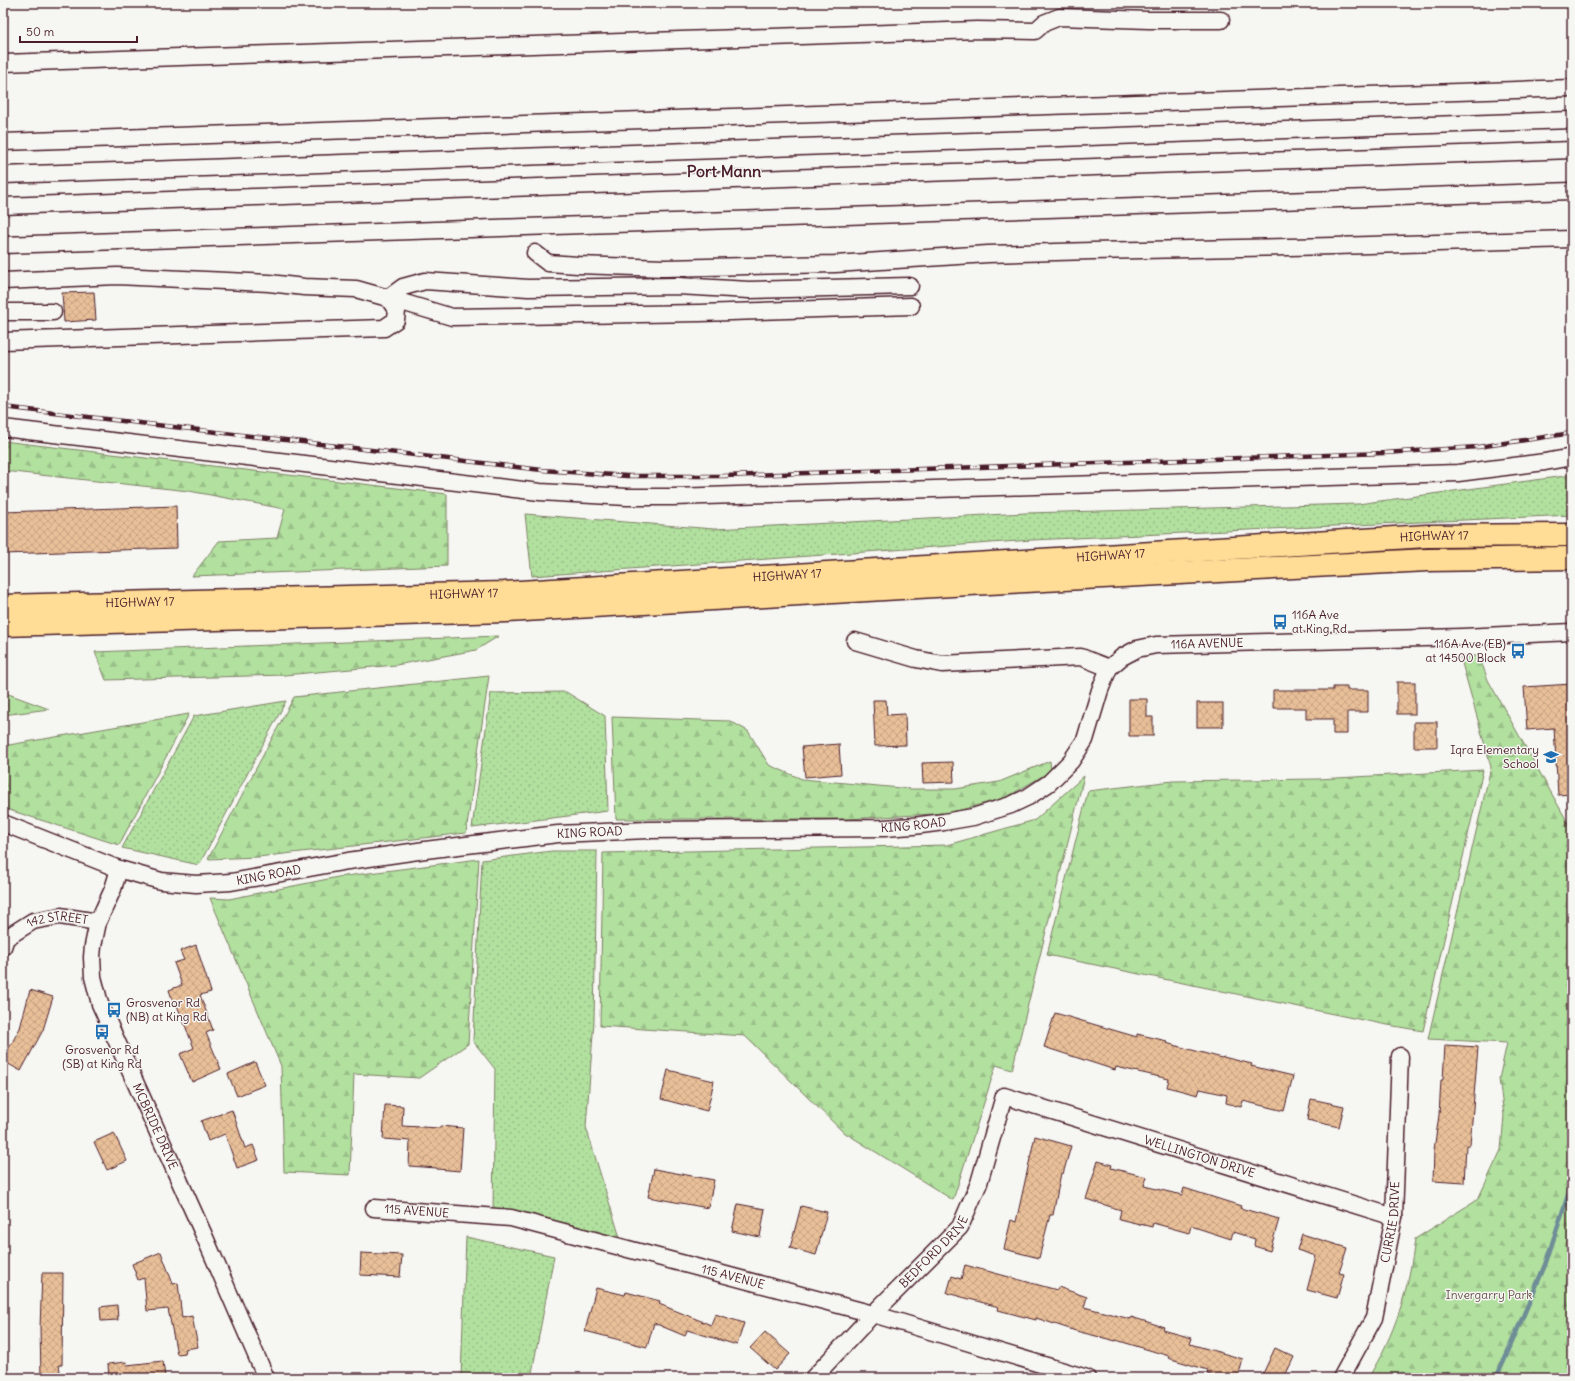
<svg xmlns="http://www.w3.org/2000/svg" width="1575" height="1381" viewBox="0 0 1575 1381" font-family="Delius,sans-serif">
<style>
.grass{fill:url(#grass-dots);stroke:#7e8065}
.forest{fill:url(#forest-firs);stroke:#7e8065}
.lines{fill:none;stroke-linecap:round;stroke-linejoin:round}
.stream{stroke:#6e8d96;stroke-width:4.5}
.building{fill:url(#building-cross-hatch);stroke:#4a1f2b}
.minor-casing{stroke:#4a1f2b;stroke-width:19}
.highway-casing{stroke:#4a1f2b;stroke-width:25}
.minor{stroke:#f6f6f2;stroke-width:16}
.highway{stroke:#ffdd96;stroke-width:22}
.rail-casing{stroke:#4a1f2b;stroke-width:4.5}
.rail{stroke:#f6f6f2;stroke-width:3;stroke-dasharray:9;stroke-linecap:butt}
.labels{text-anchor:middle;stroke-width:3;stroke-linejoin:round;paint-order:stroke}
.street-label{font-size:12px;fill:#4a1f2b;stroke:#f6f6f2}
.poi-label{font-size:12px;fill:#4a1f2b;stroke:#f6f6f2;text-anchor:start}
.park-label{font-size:12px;fill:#644f48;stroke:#f6f6f2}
.district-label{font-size:16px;font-weight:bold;fill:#4a1f2b;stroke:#f6f6f2}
</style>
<defs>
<pattern id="grass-dots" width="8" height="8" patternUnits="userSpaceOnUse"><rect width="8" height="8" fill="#b1e09f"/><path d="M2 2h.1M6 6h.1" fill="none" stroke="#9ac089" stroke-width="1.8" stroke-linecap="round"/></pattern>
<pattern id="forest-firs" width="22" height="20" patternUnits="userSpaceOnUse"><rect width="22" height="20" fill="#b1e09f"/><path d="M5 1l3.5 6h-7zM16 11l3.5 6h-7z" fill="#9ac089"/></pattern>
<pattern id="building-cross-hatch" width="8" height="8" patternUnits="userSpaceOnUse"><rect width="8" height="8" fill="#e8bf98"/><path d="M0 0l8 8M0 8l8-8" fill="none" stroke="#c8a483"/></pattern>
</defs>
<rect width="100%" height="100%" fill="#f6f6f2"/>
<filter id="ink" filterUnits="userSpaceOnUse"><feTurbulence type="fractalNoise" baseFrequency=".025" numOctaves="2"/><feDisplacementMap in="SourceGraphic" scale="8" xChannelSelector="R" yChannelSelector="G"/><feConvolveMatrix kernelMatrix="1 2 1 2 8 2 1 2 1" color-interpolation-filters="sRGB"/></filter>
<g filter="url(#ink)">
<!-- grass -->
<g class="grass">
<polygon points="1572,475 1572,515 1032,540 532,576 525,514 714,529 1026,513 1358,504"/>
<polygon points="566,692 605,716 608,811 472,828 491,693"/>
<polygon points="286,701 199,865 122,848 194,716"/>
<polygon points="552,851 597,851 594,1021 586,1127 621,1241 493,1211 495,1069 473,1041 482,860"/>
<polygon points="466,1237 554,1256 531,1378 461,1378"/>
</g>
<!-- forest -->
<g class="forest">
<polygon points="3,441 447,494 447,566 192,576 219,541 277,538 285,509 189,491 3,471"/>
<polygon points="499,636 476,650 396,665 284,675 106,680 95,652"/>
<path d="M1460 656H1479L1488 680 1572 830V1378H1368C1395 1335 1409 1289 1415 1239L1478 1199 1501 1150 1504 1115 1499 1079 1507 1043 1428 1039 1491 767Z"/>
<polygon points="489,676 466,833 258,857 208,859 294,697"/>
<polygon points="3,692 49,709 3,715"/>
<polygon points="189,714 119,845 3,808 3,746"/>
<polygon points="612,717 730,721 748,731 769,765 802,779 911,789 955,789 999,782 1050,761 1051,771 1007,797 950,813 847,819 616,819"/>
<polygon points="1483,770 1423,1031 1382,1024 1047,955 1088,791 1173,781 1318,779"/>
<polygon points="1084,776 1012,1070 996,1065 953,1200 842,1131 745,1036 600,1026 603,853 947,845 1035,820"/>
<polygon points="479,859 468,1044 419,1078 354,1074 350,1175 284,1172 281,1066 210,898 229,899 338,877"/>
</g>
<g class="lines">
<!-- stream -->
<polyline class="stream" points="1496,1378 1503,1363 1545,1265 1572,1183"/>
</g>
<!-- building -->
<g class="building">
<polygon points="94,292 96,320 64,322 62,293"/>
<polygon points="176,506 177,548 3,554 3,512"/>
<rect x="1397" y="682" width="18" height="32"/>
<polygon points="1572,684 1572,794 1558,795 1554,728 1527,730 1524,687"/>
<polygon points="1333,687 1347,687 1347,690 1368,690 1368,712 1347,712 1347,734 1333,734 1333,719 1306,719 1306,708 1273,708 1273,690 1333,690"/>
<polygon points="1129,699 1147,699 1147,717 1153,717 1153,736 1129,736"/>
<polygon points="873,700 886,700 887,715 905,714 906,745 875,746"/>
<rect x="1197" y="703" width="26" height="24"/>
<rect x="1414" y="722" width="23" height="25"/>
<polygon points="839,744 841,774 805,777 802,747"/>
<polygon points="953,762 954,782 923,783 922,763"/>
<polygon points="196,945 211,992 200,995 213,1030 206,1033 221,1069 192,1082 180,1054 194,1048 176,1003 174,1004 169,990 182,985 174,963 184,960 180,951"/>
<polygon points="30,990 53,997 43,1030 21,1071 3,1061 3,1059 20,1028"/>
<polygon points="1055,1013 1137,1037 1137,1034 1167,1041 1166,1043 1222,1058 1223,1057 1252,1064 1251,1066 1293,1076 1284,1111 1243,1101 1241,1107 1226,1103 1227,1095 1200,1089 1198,1095 1167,1087 1169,1079 1116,1067 1115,1070 1044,1047"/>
<polygon points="1445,1045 1478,1047 1470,1145 1466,1145 1464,1183 1433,1181 1434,1150 1439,1115 1441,1080 1443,1080"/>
<polygon points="255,1062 265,1085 237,1096 228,1074"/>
<polygon points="668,1070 714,1081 707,1111 661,1099"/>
<polygon points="1311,1099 1344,1106 1339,1127 1307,1120"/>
<polygon points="385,1105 403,1106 402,1126 440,1128 440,1126 463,1128 460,1171 437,1169 437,1168 409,1166 410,1141 383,1139"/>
<polygon points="232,1110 245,1148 253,1145 259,1160 237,1168 225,1134 208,1141 201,1121"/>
<polygon points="114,1133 127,1161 107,1170 94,1142"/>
<polygon points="1035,1136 1071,1146 1063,1174 1061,1173 1053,1215 1050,1215 1039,1258 1004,1249 1011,1220 1016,1222"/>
<polygon points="1098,1161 1112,1165 1111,1168 1147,1177 1144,1186 1182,1195 1184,1188 1241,1206 1240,1208 1279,1219 1270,1251 1254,1246 1255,1239 1233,1232 1231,1239 1191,1226 1189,1233 1153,1223 1152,1227 1119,1219 1121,1210 1086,1199"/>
<polygon points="654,1169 714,1180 708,1208 648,1197"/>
<polygon points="738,1204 765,1209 760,1237 732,1231"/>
<polygon points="801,1206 827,1212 816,1255 790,1248"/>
<polygon points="1302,1234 1347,1248 1339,1273 1344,1274 1337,1298 1307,1290 1316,1256 1297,1250"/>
<polygon points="161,1252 173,1284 178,1283 182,1318 192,1316 198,1347 185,1349 186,1353 177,1354 168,1309 147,1311 144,1278 138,1280 132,1264"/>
<polygon points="361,1253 402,1255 400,1277 360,1275"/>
<polygon points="965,1265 1057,1290 1058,1287 1087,1297 1084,1307 1130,1319 1131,1317 1164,1327 1163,1330 1192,1338 1190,1344 1243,1359 1238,1378 1222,1378 1207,1374 1208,1370 1168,1358 1169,1356 1116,1340 1116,1341 1076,1331 1036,1318 1036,1320 998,1310 999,1307 947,1293 952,1276 961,1279"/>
<polygon points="42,1273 63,1273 62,1365 59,1365 61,1378 41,1378 40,1328"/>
<polygon points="596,1288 625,1295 626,1292 660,1301 659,1304 711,1325 715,1314 744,1323 737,1345 687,1330 685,1336 654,1323 647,1347 585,1331"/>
<polygon points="117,1305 118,1320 101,1321 100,1307"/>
<polygon points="765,1332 790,1354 775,1370 750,1348"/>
<polygon points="1275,1348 1294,1357 1284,1378 1261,1378"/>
<polygon points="163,1361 165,1378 109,1378 108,1364 126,1362 127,1365"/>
</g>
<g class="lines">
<!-- minor casing -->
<g class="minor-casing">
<g id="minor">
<polyline points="3,63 977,30 1035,31 1044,23 1059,17 1149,20 1221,20"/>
<polyline points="3,142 1572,88"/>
<polyline points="3,175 1572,120"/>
<polyline points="3,206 1572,150"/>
<polyline points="3,245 1572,191"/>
<polyline points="535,253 548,263 578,265 665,268 835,264 988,254 1092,251 1335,246 1572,239"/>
<polyline points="3,281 117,276 269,283 304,287 356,289 388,298 397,311 396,320 384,328 3,341"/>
<polyline points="910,286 749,290 678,286 528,288 425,281 403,287 388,298 452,317 700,313 911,306"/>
<polyline points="3,312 53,312"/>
<polyline points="3,428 540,492 627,497 673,497 1458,473 1545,462 1572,457"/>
<polyline points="855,641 916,659 942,664 1081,657 1109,668"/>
<path id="s1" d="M3 823 119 869 161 881 196 884 231 882 348 861 425 850 558 834 648 830 884 828 913 826 944 822 973 817 1011 805 1028 797 1049 783 1071 761 1085 740 1100 690 1109 668 1122 657 1137 649 1156 645 1462 637 1572 632"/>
<path id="s2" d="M119 869 113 889 98 922 93 946 92 957 93 977 100 1004 203 1233 266 1378"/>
<path id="s3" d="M3 947 6 938 33 921 60 916 98 922"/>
<path id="s4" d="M374 1208 511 1218 873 1314 1087 1378"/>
<path id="s5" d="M813 1378 873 1314 960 1227 979 1183 1004 1096 1394 1217"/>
<path id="s6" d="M1341 1378 1374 1318 1394 1217 1400 1056"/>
</g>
</g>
<!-- highway casing -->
<g class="highway-casing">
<g id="highway">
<path id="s7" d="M3 606 504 593 1427 536 1572 535"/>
<polyline points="3,625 507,611 969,584 1427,560 1572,558"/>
</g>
</g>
<!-- minor -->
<use href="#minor" class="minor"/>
<!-- highway -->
<use href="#highway" class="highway"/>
<!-- rail casing -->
<g class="rail-casing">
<polyline id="rail" points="3,407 542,470 627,476 723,476 1384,453 1478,447 1572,433"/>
</g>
<!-- rail -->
<use href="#rail" class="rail"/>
</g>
</g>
<!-- icons -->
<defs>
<g id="bus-bare" transform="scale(1.2)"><path d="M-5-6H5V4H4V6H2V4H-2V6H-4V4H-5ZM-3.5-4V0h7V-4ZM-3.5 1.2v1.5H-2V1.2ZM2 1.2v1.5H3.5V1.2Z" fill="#1f6fb2" stroke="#f6f6f2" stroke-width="2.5" paint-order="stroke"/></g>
<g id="school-bare" transform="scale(1.2)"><path d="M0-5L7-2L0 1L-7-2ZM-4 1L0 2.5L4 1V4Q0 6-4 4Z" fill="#1f6fb2" stroke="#f6f6f2" stroke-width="2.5" paint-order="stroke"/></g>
</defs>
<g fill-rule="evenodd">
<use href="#bus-bare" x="1280" y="622"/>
<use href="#bus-bare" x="1518" y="651"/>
<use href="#school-bare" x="1551" y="757"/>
<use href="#bus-bare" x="114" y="1010"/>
<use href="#bus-bare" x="102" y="1032"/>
</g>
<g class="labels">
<!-- street labels -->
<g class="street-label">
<text dy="4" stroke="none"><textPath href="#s7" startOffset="1433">HIGHWAY 17</textPath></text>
<text dy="4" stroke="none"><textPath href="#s7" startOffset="1109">HIGHWAY 17</textPath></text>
<text dy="4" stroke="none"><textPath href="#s7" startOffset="785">HIGHWAY 17</textPath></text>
<text dy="4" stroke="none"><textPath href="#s7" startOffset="461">HIGHWAY 17</textPath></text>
<text dy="4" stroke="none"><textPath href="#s7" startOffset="137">HIGHWAY 17</textPath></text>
<text dy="4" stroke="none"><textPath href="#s1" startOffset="1306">116A AVENUE</textPath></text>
<text dy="4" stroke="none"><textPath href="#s1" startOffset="925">KING ROAD</textPath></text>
<text dy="4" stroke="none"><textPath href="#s1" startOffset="601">KING ROAD</textPath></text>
<text dy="4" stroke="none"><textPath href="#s1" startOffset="277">KING ROAD</textPath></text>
<text dy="4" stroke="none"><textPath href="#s3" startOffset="66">142 STREET</textPath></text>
<text dy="4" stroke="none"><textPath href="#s2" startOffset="275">MCBRIDE DRIVE</textPath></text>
<text dy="4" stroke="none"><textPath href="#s5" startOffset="554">WELLINGTON DRIVE</textPath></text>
<text dy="4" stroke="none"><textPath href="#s4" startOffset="43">115 AVENUE</textPath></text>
<text dy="4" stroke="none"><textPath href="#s6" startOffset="166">CURRIE DRIVE</textPath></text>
<text dy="4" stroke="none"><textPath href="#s5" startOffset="175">BEDFORD DRIVE</textPath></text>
<text dy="4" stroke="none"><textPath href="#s4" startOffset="367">115 AVENUE</textPath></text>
</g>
<!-- poi labels -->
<g class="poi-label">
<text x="1292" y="619">116A Ave<tspan x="1292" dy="14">at King Rd</tspan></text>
<text x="1506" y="648" text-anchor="end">116A Ave (EB)<tspan x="1506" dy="14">at 14500 Block</tspan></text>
<text x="1539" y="754" text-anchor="end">Iqra Elementary<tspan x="1539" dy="14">School</tspan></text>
<text x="126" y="1007">Grosvenor Rd<tspan x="126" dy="14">(NB) at King Rd</tspan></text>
<text x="102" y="1054" text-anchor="middle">Grosvenor Rd<tspan x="102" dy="14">(SB) at King Rd</tspan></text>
</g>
<!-- park labels -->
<g class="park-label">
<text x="1489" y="1299">Invergarry Park</text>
</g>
<!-- district labels -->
<g class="district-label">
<text x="724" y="177">Port Mann</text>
</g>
</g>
<!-- margin -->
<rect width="1575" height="1381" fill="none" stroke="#f6f6f2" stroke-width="16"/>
<rect x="8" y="8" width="1559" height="1365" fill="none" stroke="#4a1f2b" stroke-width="1.5" filter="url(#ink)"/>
<!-- scale -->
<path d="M20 36v6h117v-6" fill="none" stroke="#4a1f2b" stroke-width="2"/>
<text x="26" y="36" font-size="12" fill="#4a1f2b" stroke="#f6f6f2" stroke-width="3" paint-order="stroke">50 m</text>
</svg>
